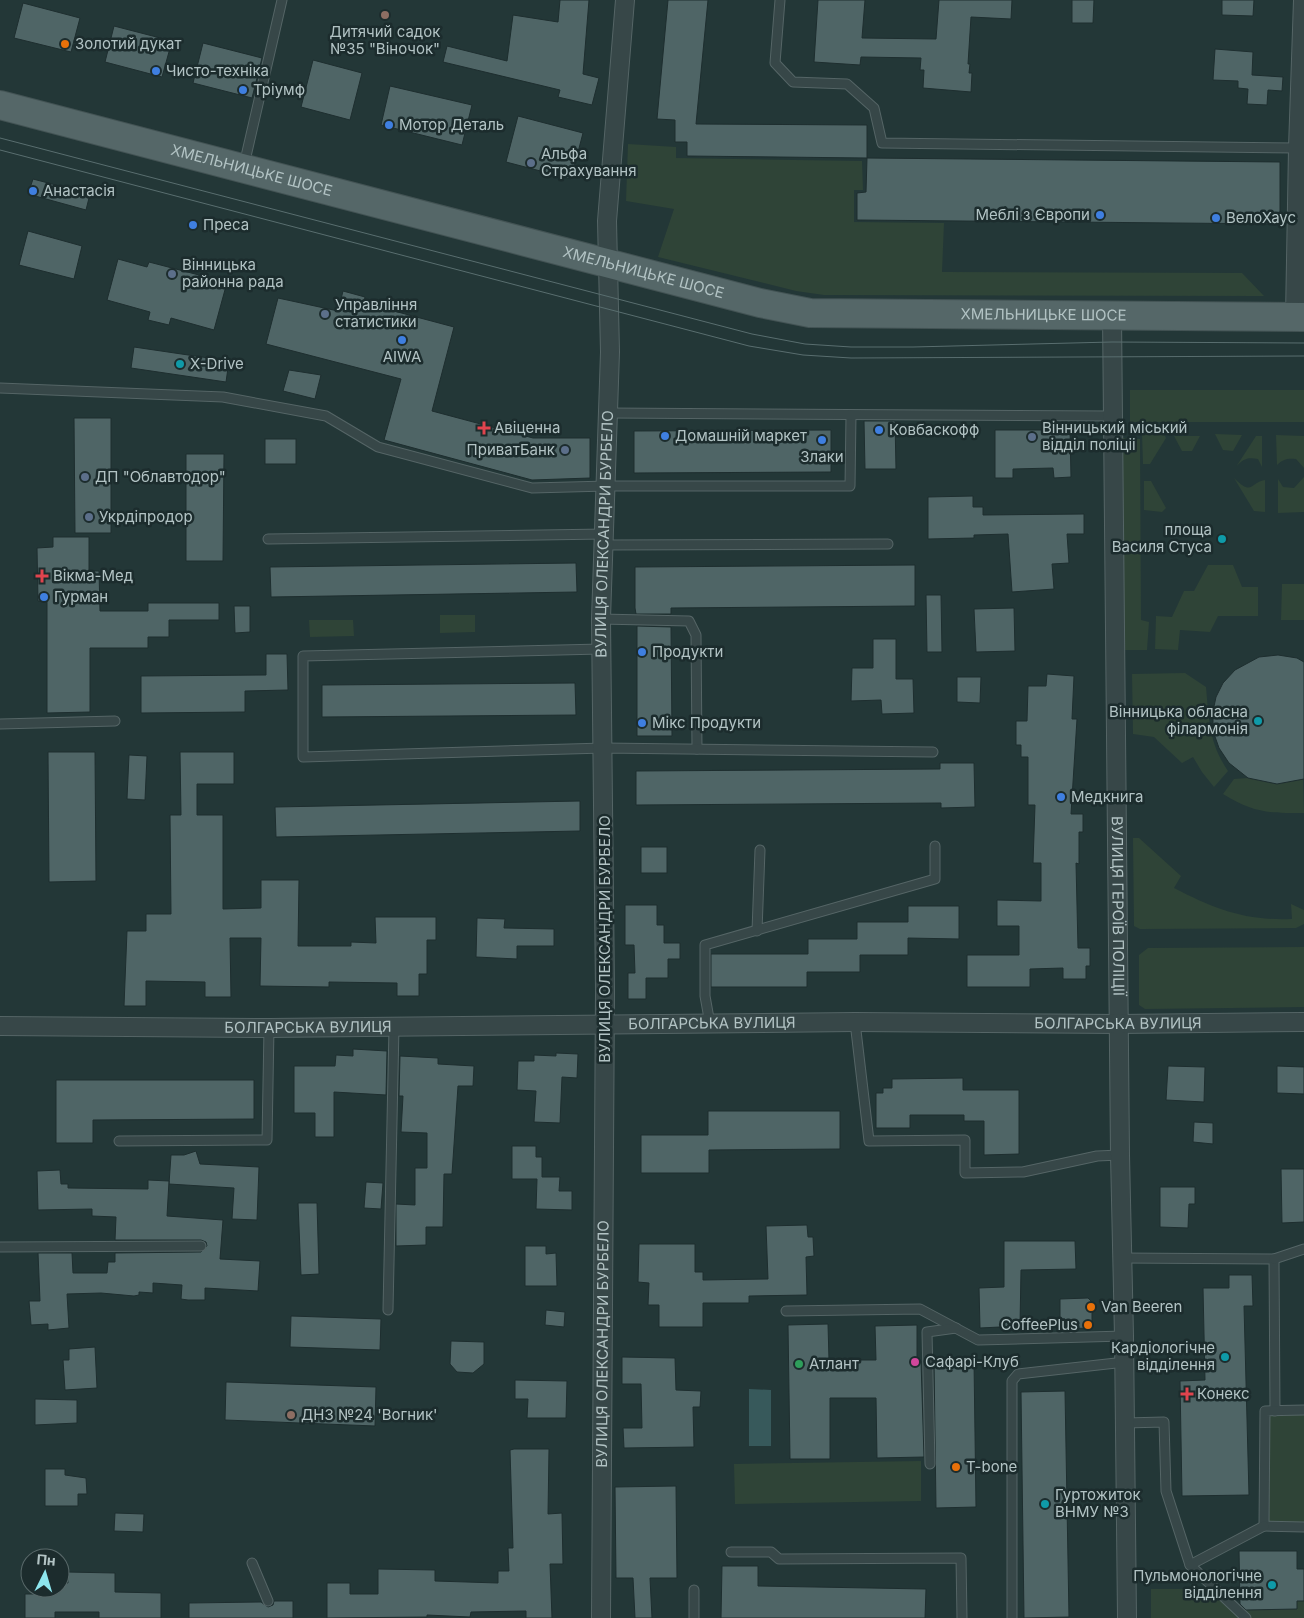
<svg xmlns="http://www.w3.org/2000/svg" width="1304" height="1618" viewBox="0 0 1304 1618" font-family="Inter,sans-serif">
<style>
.green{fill:#2f4437}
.water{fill:#37595b}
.building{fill:#4f6566;stroke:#1e2e2f}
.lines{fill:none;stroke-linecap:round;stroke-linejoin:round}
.service-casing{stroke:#556566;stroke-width:11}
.minor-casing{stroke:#556566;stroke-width:20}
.primary-casing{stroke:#435354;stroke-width:30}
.service{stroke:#374748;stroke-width:9}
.minor{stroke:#374748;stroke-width:18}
.primary{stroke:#556768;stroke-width:28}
.tram{stroke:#596e6f;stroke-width:1}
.education-dot{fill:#8d6e63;stroke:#1c2c2d;stroke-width:2}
.food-dot{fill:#e8710a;stroke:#1c2c2d;stroke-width:2}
.shop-dot{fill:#3f7fe0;stroke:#1c2c2d;stroke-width:2}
.service-dot{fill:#5c6f8a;stroke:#1c2c2d;stroke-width:2}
.culture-dot{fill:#0f9aa8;stroke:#1c2c2d;stroke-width:2}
.health-dot{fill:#e0444e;stroke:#1c2c2d;stroke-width:2}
.hotel-dot{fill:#d1479c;stroke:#1c2c2d;stroke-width:2}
.leisure-dot{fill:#2e9e5b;stroke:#1c2c2d;stroke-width:2}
.labels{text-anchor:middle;stroke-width:5;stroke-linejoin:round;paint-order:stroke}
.poi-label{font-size:15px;fill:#b2c3c4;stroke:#1c2c2d;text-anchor:start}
.street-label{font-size:15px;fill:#b2c3c4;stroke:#1c2c2d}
</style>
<rect width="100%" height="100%" fill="#233737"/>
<!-- green -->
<g class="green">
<polygon points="628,144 676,147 676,158 862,161 863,190 854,190 854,222 944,223 942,272 1242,273 1264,296 824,295 796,291 658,257 674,209 626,201"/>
<rect x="1130" y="390" width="174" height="32"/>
<polygon points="1142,434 1164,434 1166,438 1150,464 1143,464"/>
<polygon points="1215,434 1242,435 1233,451 1223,450"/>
<path d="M1276 435 1304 436V468L1296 459C1288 458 1283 459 1277 465Z"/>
<polygon points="1174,436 1200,436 1192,451 1182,451"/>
<path d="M1256 436H1262V467L1258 459C1247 457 1243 459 1236 467Z"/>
<polygon points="1123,438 1140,439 1141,620 1149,622 1147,650 1124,650"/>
<polygon points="1304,477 1304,512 1278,513 1278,479 1283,487 1294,488"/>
<path d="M1234 478C1253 497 1250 482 1265 480V512L1254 511Z"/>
<polygon points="1144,481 1151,481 1166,508 1162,512 1144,510"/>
<polygon points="1208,565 1233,565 1242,587 1258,587 1258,616 1218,616 1210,632 1180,630 1178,650 1155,649 1156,616 1172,617 1184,591 1194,591"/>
<polygon points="1282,584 1304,584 1304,620 1281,620"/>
<polygon points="440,615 475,615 475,632 440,633"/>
<polygon points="309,620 353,620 354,636 310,637"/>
<path d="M1185 673 1206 687C1209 720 1209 743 1228 771L1214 787 1202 772 1193 757 1182 763 1154 737 1133 734 1132 674Z"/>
<path d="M1248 778 1277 784 1303 779 1304 813C1268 813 1254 813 1223 794L1234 779Z"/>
<path d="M1133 838H1139L1181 876 1174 888C1215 909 1245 921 1292 919L1291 904 1304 910V924L1296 928 1140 929 1134 926Z"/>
<polygon points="1304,947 1304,1007 1145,1009 1139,1005 1139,955 1148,948"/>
<polygon points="1304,1410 1304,1527 1264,1526 1265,1411"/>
<polygon points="921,1461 921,1501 735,1504 734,1464"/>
<polygon points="1151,1589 1215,1589 1240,1610 1297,1609 1297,1601 1304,1601 1304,1618 1151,1618"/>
</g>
<!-- water -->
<polygon class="water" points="749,1389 771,1390 771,1446 749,1446"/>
<!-- building -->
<g class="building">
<polygon points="560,0 589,0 583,74 599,78 592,105 558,97 560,90 443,62 447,46 507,61 513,15 558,22"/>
<polygon points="668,0 708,0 696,124 867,125 867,158 687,156 687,142 675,142 675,120 657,119"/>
<polygon points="818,0 865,0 862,38 936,39 939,0 1012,0 1011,19 971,17 968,64 970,64 969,73 972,73 971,92 923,88 924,70 920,70 921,58 861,57 860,65 814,62"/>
<polygon points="1072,0 1094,0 1093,23 1072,23"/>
<polygon points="1222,0 1254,0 1253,16 1222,15"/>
<polygon points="23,3 80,18 71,52 14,38"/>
<polygon points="114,26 172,41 162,77 105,62"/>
<polygon points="203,43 262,58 252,98 193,83"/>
<polygon points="1215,49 1253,52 1252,75 1283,77 1282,91 1268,90 1267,105 1247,104 1248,89 1238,88 1238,81 1213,80"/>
<polygon points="313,60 362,73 350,120 301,107"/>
<polygon points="390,86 472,105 462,145 381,125"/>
<polygon points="518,116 583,133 571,179 506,162"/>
<polygon points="867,158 1280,162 1280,224 857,220 857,193 866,192"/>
<polygon points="33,179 90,194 86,210 28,194"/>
<polygon points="28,231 82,246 74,279 19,265"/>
<polygon points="118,259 147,267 149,262 199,275 198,279 226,286 214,330 171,318 169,325 148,320 150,312 107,300"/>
<polygon points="343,291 365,297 364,303 454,327 432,411 533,438 590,438 590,478 532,480 384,440 401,379 266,344 278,298 338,311"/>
<polygon points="134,347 229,361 226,382 131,368"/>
<polygon points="289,370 321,375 315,399 283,391"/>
<polygon points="74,418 111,418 111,533 75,533"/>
<polygon points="864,421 895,421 896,469 865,469"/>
<polygon points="831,430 831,472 634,473 634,431"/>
<polygon points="995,430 1070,430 1071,477 1054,478 1053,468 1013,469 1013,478 995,478"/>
<rect x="265" y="439" width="31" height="25"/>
<polygon points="186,454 224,454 223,561 186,561"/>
<polygon points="973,496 973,507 983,507 983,515 1084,514 1084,534 1067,534 1069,563 1052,564 1054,589 1012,592 1008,534 974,535 974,538 928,539 928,497"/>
<polygon points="53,537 89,537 89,571 99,571 100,611 148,611 148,603 219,603 219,620 169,620 169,637 148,637 148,648 90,648 90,712 47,713 47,601 38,601 37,548 53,547"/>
<polygon points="576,563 577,592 271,597 270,567"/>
<polygon points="915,565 915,606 671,608 671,614 636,614 635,608 635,567"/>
<polygon points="926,595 941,595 942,652 927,652"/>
<polygon points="234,606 250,606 250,632 235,633"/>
<polygon points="1014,608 1015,651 976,652 974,609"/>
<polygon points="637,626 671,627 672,736 637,736"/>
<polygon points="873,639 896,639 896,679 913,679 914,713 882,714 881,700 851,701 852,668 873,668"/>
<polygon points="266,654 287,654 288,690 245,691 245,712 141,713 141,676 266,675"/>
<polygon points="1278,655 1297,658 1304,662 1304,779 1277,784 1248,778 1229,763 1219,748 1213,731 1213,711 1216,697 1223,683 1235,670 1259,657"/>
<polygon points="1047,674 1074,676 1072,719 1077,719 1071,814 1083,814 1083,832 1079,832 1079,864 1076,863 1078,948 1090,948 1090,966 1086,966 1086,979 1063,979 1063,968 1030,969 1030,987 967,987 967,955 1019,955 1019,926 997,926 997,900 1041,901 1041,863 1033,863 1035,805 1028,805 1028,757 1021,757 1021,745 1016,745 1016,721 1027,721 1028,686 1046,686"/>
<polygon points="957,677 981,677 980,703 957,702"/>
<polygon points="575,683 576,715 322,717 322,685"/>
<polygon points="48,752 95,752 96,881 49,882"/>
<polygon points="180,752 234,752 234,784 197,784 197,815 223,815 223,909 261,908 261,880 299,880 298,946 351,946 351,942 376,943 375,917 436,917 436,940 427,940 427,974 419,974 419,996 397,996 397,983 329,982 329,987 260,986 261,938 230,938 231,997 205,997 205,982 146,981 146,1006 124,1006 127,931 146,931 146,914 171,914 170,815 181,815"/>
<polygon points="129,755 147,756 145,800 127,799"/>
<polygon points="940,763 974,763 975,807 941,808 941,803 636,805 636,771 940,769"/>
<polygon points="580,801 580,831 276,837 275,807"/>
<rect x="641" y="847" width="26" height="26"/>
<polygon points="625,905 657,905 657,925 664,925 664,943 680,943 680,959 668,959 668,978 646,978 646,999 628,999 628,973 635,973 634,945 625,945"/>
<polygon points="908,906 959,906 959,939 908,938 908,955 860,955 860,972 807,972 807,987 711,987 711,954 808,954 808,939 857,939 857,922 908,922"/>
<polygon points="477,918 505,919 504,928 554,929 554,946 517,946 517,959 476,957"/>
<polygon points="353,1049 387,1051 386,1095 334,1092 334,1137 315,1137 315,1113 294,1113 294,1066 335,1066 336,1055 353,1056"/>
<polygon points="556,1053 578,1054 577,1078 562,1077 560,1123 534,1122 536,1091 517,1090 518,1061 534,1061 534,1055 556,1056"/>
<polygon points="400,1056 438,1058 438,1064 474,1066 473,1086 458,1086 452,1174 444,1174 443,1227 426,1227 426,1245 396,1246 396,1204 415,1205 415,1168 427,1168 427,1133 401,1132 403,1096 399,1096"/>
<polygon points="1168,1066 1205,1067 1204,1102 1166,1100"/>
<polygon points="1277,1066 1304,1067 1304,1094 1277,1093"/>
<polygon points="963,1078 963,1090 1019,1090 1019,1154 984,1155 984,1121 964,1121 964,1115 910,1115 910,1128 876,1128 876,1093 883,1093 883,1088 892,1088 892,1079"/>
<polygon points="56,1080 254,1080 254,1119 93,1120 93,1143 56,1143"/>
<polygon points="708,1111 840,1111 840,1149 709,1150 709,1173 641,1173 641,1135 708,1135"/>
<polygon points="1194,1122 1213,1123 1213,1144 1193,1142"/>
<polygon points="512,1146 536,1146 536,1157 542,1157 542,1177 560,1177 559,1191 572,1191 572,1210 536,1209 537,1179 512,1179"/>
<polygon points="196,1151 200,1164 259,1167 257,1220 232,1219 234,1188 169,1184 171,1155 184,1155"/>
<polygon points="1281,1169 1304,1169 1304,1222 1282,1223"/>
<polygon points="60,1170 61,1184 68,1184 68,1188 148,1189 148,1180 169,1181 167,1216 223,1220 220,1259 260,1261 258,1291 205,1288 205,1300 188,1300 181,1299 182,1285 153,1283 153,1293 139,1292 139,1295 134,1296 101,1293 67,1294 69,1328 48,1330 48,1324 31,1325 29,1301 40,1301 38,1253 72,1253 73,1273 107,1273 108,1262 115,1262 115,1253 201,1252 207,1246 206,1242 201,1240 115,1240 116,1217 92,1216 92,1209 38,1210 37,1171"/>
<polygon points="366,1182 383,1183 381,1209 364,1208"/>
<polygon points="1160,1187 1195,1187 1195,1204 1189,1204 1188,1228 1160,1227"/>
<polygon points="298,1203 317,1203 319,1274 301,1275"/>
<polygon points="807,1225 808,1237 813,1237 814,1256 806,1257 807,1295 749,1296 749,1303 703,1303 703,1327 659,1327 659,1305 648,1305 649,1283 638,1282 639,1244 695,1244 695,1272 703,1272 703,1280 768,1279 766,1226"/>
<polygon points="1004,1241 1075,1241 1076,1269 1021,1270 1020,1326 980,1328 979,1288 1004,1287"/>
<polygon points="525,1246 546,1246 546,1254 556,1253 557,1286 525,1286"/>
<polygon points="1229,1275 1252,1275 1253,1306 1244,1306 1249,1495 1182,1496 1180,1381 1205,1380 1203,1288 1229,1288"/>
<polygon points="1088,1298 1094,1304 1096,1310 1092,1313 1092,1323 1088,1328 1065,1329 1065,1319 1060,1319 1060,1299"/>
<polygon points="546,1310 565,1312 564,1327 545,1325"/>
<polygon points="291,1316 381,1319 380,1350 290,1347"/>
<polygon points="828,1324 829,1360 876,1360 875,1326 917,1325 917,1361 921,1361 924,1457 877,1458 876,1398 830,1398 830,1459 790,1459 788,1325"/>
<polygon points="451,1341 484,1342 484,1364 473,1373 457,1372 450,1364"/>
<polygon points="95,1347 97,1388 65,1390 63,1360 69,1360 69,1349"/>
<polygon points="622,1357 675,1358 676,1390 701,1391 700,1407 693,1407 694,1447 624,1448 623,1428 642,1428 641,1384 622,1384"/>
<polygon points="934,1361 974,1361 976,1507 936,1508"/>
<polygon points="515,1380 567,1381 566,1418 527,1418 528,1399 515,1399"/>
<polygon points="226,1382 376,1387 375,1426 225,1420"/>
<polygon points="1065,1391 1069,1617 1024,1618 1021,1392"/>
<polygon points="35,1399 77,1400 77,1423 35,1425"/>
<polygon points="514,1449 549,1449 548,1514 562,1513 563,1564 550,1564 552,1618 526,1618 526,1611 471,1612 470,1617 427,1615 427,1617 327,1618 327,1583 350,1583 350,1594 378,1594 378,1569 435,1570 435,1581 498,1583 498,1571 509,1571 508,1548 513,1548 510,1450"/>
<polygon points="45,1469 65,1469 65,1475 86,1478 87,1494 78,1494 78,1506 45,1506"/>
<polygon points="676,1486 677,1578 650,1578 652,1618 635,1618 633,1578 616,1578 615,1487"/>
<polygon points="115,1513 144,1514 143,1532 114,1531"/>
<polygon points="1239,1551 1297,1551 1297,1569 1304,1569 1304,1601 1297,1601 1297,1609 1246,1610 1240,1604"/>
<polygon points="722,1566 758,1566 758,1586 926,1589 925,1618 721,1618"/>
<polygon points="67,1572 115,1573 115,1592 161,1593 161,1618 99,1618 99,1612 55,1612 55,1618 25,1618 25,1594 46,1594 46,1588 60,1588 60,1583 68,1583"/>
<polygon points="274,1601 293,1601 293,1618 189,1618 189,1603 261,1602 268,1607 273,1605"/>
</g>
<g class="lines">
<!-- service casing -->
<g class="service-casing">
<g id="service">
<polyline points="780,0 775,63 793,82 847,84 874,108 882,143 1298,148"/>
<polyline points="244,165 282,0"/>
<polyline points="0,388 223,397 326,416 378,447 532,488 607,486 850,486 851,415"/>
<polyline points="608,413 1113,416"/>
<polyline points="268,539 605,534"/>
<polyline points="603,545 888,544"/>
<polyline points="601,619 689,621 696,635 697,749"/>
<polyline points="601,649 303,656 303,757 604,748 933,752"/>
<polyline points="0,724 115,721"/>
<polyline points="757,931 760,850"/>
<polyline points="855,1022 869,1141 965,1140 965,1173 1023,1172 1097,1156 1120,1155"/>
<polyline points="710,1024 705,996 705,945 935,879 935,846"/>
<polyline points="119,1141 267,1140 269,1028"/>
<polyline points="0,1247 201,1246"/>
<polyline points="1122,1258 1274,1259 1275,1411"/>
<polyline points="1274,1259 1304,1249"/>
<polyline points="388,1310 394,1027"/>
<polyline points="786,1311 920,1309 978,1340 1124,1336"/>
<polyline points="1304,1410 1265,1411 1264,1526 1304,1527"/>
<polyline points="1125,1423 1164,1422 1166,1491 1190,1565 1246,1618"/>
<polyline points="930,1464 927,1332 956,1328"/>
<polyline points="731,1552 771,1552 779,1559 961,1558 962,1618"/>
<polyline points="252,1563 268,1601"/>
<polyline points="1190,1565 1264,1526"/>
<polyline points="694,1590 694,1618"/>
<polyline points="1012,1618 1012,1381 1018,1374 1125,1362"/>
</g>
</g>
<!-- minor casing -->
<g class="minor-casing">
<g id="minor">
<path id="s1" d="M1112 315 1120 1155 1124 1336 1127 1618"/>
<polyline points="1295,317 1298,148 1303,0"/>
<path id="s2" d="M0 1026 269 1028 855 1022 1119 1024 1304 1022"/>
<path id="s3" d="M601 1618 605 991 601 619 610 352 607 221 625 0"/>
</g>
</g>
<!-- primary casing -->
<g class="primary-casing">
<g id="primary">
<path id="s4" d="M0 105 760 303 810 313 1304 317"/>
</g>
</g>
<!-- service -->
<use href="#service" class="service"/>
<!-- minor -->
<use href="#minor" class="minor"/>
<!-- primary -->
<use href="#primary" class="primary"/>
<!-- tram -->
<g class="tram">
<polyline points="0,138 752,334 805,344 851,347 913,347 1112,342 1304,343"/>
<polyline points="0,150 749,346 803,355 851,358 1304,356"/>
</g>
</g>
<!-- markers -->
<g class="education-dot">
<circle cx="385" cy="15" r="5"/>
<circle cx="291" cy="1415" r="5"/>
</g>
<g class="food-dot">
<circle cx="65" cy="44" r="5"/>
<circle cx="1091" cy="1307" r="5"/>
<circle cx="1088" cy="1325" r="5"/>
<circle cx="956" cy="1467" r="5"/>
</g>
<g class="shop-dot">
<circle cx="156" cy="71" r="5"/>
<circle cx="243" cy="90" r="5"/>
<circle cx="389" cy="125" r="5"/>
<circle cx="33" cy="191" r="5"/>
<circle cx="1100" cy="215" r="5"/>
<circle cx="1216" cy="218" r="5"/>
<circle cx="193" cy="225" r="5"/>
<circle cx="402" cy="340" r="5"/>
<circle cx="879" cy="430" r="5"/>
<circle cx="665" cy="436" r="5"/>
<circle cx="822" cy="440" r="5"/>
<circle cx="44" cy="597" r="5"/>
<circle cx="642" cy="652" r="5"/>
<circle cx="642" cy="723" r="5"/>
<circle cx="1061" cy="797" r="5"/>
</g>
<g class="service-dot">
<circle cx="531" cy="163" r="5"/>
<circle cx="172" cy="274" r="5"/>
<circle cx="325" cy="314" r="5"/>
<circle cx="1032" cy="437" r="5"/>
<circle cx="565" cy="450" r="5"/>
<circle cx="85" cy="477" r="5"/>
<circle cx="89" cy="517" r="5"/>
</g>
<g class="culture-dot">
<circle cx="180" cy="364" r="5"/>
<circle cx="1222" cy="539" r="5"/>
<circle cx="1258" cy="721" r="5"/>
<circle cx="1225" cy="1357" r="5"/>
<circle cx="1045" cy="1504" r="5"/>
<circle cx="1272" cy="1585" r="5"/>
</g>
<g class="health-dot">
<path d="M481.5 420.5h5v5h5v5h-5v5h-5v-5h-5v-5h5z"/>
<path d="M39.5 568.5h5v5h5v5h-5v5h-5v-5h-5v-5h5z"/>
<path d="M1184.5 1386.5h5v5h5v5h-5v5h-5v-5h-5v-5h5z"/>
</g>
<circle class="hotel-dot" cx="915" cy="1362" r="5"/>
<circle class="leisure-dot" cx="799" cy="1364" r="5"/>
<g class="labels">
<!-- poi labels -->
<g class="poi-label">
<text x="385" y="37" text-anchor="middle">Дитячий садок<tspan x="385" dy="17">№35 "Віночок"</tspan></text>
<text x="75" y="49">Золотий дукат</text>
<text x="166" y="76">Чисто-техніка</text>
<text x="253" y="95">Тріумф</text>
<text x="399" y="130">Мотор Деталь</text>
<text x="541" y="159">Альфа<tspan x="541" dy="17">Страхування</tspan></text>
<text x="43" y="196">Анастасія</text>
<text x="1090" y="220" text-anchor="end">Меблі з Європи</text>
<text x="1226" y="223">ВелоХаус</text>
<text x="203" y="230">Преса</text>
<text x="182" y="270">Вінницька<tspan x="182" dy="17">районна рада</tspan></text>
<text x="335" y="310">Управління<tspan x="335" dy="17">статистики</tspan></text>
<text x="402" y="362" text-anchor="middle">AIWA</text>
<text x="190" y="369">X-Drive</text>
<text x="494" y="433">Авіценна</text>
<text x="1042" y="433">Вінницький міський<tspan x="1042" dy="17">відділ поліціі</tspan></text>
<text x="889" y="435">Ковбаскофф</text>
<text x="675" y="441">Домашній маркет</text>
<text x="555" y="455" text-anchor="end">ПриватБанк</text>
<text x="822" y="462" text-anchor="middle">Злаки</text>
<text x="95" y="482">ДП "Облавтодор"</text>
<text x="99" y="522">Укрдіпродор</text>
<text x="1212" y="535" text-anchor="end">площа<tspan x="1212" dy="17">Василя Стуса</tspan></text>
<text x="53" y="581">Вікма-Мед</text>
<text x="54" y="602">Гурман</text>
<text x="652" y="657">Продукти</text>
<text x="1248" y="717" text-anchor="end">Вінницька обласна<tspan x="1248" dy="17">філармонія</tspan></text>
<text x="652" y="728">Мікс Продукти</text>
<text x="1071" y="802">Медкнига</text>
<text x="1101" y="1312">Van Beeren</text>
<text x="1078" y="1330" text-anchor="end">CoffeePlus</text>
<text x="1215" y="1353" text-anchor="end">Кардіологічне<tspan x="1215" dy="17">відділення</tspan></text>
<text x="925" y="1367">Сафарі-Клуб</text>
<text x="809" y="1369">Атлант</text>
<text x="1197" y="1399">Конекс</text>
<text x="301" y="1420">ДНЗ №24 'Вогник'</text>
<text x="966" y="1472">T-bone</text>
<text x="1055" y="1500">Гуртожиток<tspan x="1055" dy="17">ВНМУ №3</tspan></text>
<text x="1262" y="1581" text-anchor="end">Пульмонологічне<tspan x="1262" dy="17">відділення</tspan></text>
</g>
<!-- street labels -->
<g class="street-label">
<text dy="5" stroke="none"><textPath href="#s4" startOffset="260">ХМЕЛЬНИЦЬКЕ ШОСЕ</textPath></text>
<text dy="5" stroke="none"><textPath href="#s4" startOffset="665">ХМЕЛЬНИЦЬКЕ ШОСЕ</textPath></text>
<text dy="5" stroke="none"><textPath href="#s4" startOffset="1070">ХМЕЛЬНИЦЬКЕ ШОСЕ</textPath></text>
<text dy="5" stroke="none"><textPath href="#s3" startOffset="1084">ВУЛИЦЯ ОЛЕКСАНДРИ БУРБЕЛО</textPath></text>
<text dy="5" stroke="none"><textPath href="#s1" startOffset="591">ВУЛИЦЯ ГЕРОЇВ ПОЛІЦІЇ</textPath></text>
<text transform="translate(605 939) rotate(-90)" y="5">ВУЛИЦЯ ОЛЕКСАНДРИ БУРБЕЛО</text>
<text dy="5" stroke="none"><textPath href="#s2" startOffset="1118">БОЛГАРСЬКА ВУЛИЦЯ</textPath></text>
<text dy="5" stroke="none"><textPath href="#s2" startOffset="712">БОЛГАРСЬКА ВУЛИЦЯ</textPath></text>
<text dy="5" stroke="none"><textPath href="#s2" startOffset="308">БОЛГАРСЬКА ВУЛИЦЯ</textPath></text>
<text dy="5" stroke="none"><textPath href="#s3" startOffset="274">ВУЛИЦЯ ОЛЕКСАНДРИ БУРБЕЛО</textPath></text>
</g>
</g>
<!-- north arrow -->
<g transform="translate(45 1573) rotate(5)"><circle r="24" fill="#1c2c2d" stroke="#586869"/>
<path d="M0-4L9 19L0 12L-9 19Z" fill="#8de6ee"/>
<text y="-8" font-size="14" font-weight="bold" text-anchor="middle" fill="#b2c3c4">Пн</text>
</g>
</svg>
